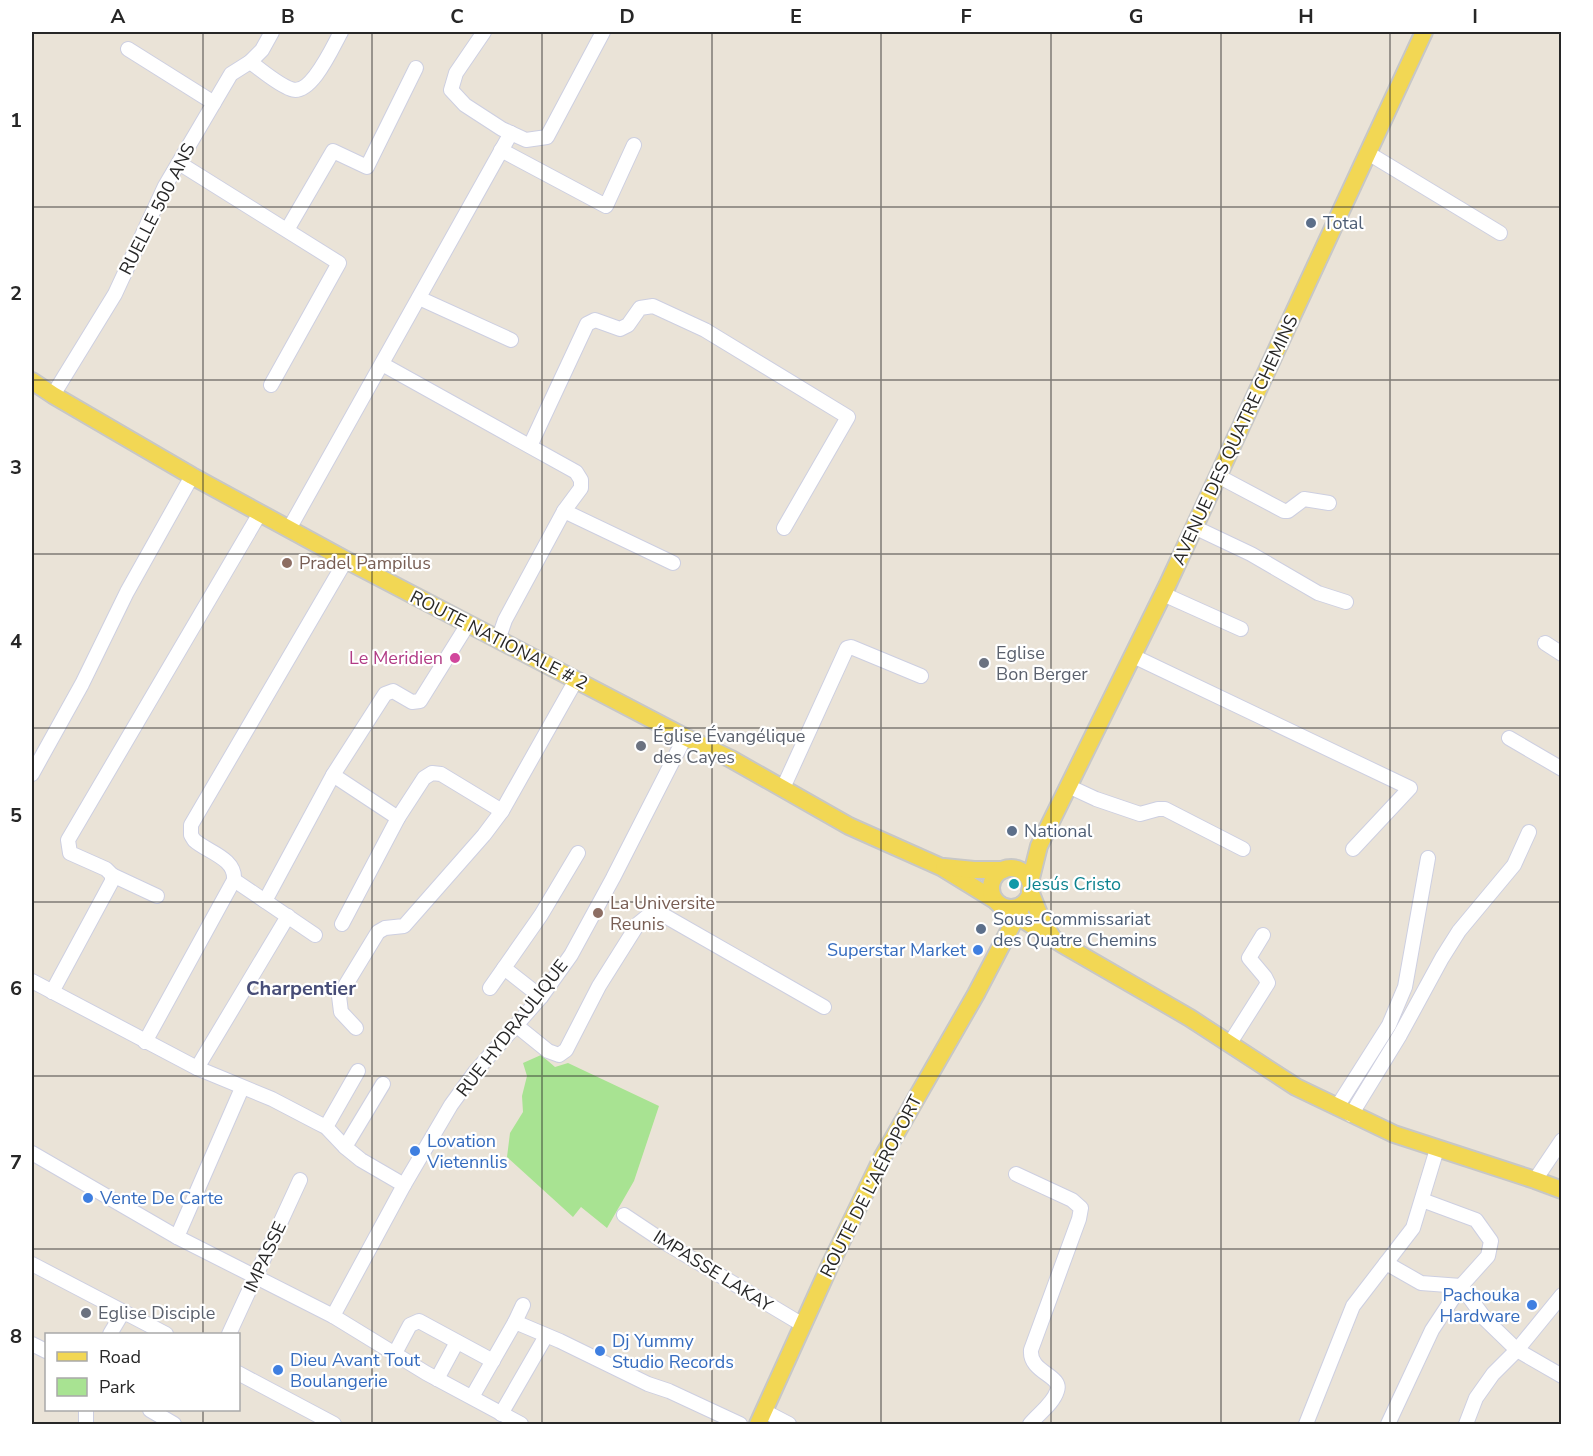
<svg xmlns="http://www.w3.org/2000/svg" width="1593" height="1456" viewBox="0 0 1593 1456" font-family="'Nunito Sans',sans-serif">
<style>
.green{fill:#a8e392}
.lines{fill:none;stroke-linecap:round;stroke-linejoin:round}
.minor-casing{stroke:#cdcfe1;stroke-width:16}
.major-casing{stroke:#c7c7c7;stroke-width:20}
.minor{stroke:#fff;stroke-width:14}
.major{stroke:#f2d754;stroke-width:16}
.grid{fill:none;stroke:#272727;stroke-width:1.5;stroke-opacity:0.55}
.service-dot{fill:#5c6f8a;stroke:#fff;stroke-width:2}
.education-dot{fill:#8d6e63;stroke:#fff;stroke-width:2}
.hotel-dot{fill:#d1479c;stroke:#fff;stroke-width:2}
.worship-dot{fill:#6b7280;stroke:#fff;stroke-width:2}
.culture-dot{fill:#0f9aa8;stroke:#fff;stroke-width:2}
.shop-dot{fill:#3f7fe0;stroke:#fff;stroke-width:2}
.labels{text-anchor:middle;stroke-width:4.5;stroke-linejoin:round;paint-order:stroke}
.street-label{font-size:18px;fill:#272727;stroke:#fff}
.service-label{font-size:18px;fill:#4e5e75;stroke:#fff;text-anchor:start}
.education-label{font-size:18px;fill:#785e54;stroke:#fff;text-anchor:start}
.worship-label{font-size:18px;fill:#5b616d;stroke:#fff;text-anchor:start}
.hotel-label{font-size:18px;fill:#b23c85;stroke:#fff;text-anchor:end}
.culture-label{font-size:18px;fill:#0d838f;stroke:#fff;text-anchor:start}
.shop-label{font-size:18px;fill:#366cbe;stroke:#fff;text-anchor:start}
.neighbourhood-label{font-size:20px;font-weight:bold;fill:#474d77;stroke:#fff}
.neatline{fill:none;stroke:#272727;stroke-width:2}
.grid-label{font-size:20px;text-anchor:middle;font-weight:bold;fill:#272727}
</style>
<rect width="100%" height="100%" fill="#eae3d7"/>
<!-- green -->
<polygon class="green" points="541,1055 555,1067 568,1063 659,1106 634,1181 607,1228 581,1207 573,1217 507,1157 510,1133 523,1112 522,1096 527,1076 523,1063"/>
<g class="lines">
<!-- minor casing -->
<g class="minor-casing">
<g id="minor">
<polyline points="484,32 456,73 451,90 465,105 502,129 526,140 547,137 603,32"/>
<polyline points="128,49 214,103"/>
<path d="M250 62C263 71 277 84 291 89 311 97 333 46 341 32"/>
<polyline points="501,150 606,206 634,145"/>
<polyline points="1368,153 1500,233"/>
<polyline points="179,163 339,263 271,385"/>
<polyline points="287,230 333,151 367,167 416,68"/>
<polyline points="419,298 511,340"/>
<polyline points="382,364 576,472 581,480 581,488 564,511 673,563"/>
<polyline points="53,395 115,294 165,186 231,74 250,62 262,50 272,32"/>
<polyline points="530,446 587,324 595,320 620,329 628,325 640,308 653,306 705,330 848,417 784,528"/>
<polyline points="1218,476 1284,511 1288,511 1304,499 1329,503"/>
<polyline points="1194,527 1251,554 1318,593 1346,602"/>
<polyline points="289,529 511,133"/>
<polyline points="1163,594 1241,629"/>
<polyline points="498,640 505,620 564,511"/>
<polyline points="1545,643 1562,654"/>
<polyline points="1133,656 1410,788 1353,849"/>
<polyline points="1509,738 1562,769"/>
<polyline points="32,774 82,684 127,592 192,476"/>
<polyline points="333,775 398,818"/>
<polyline points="1068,786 1096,799 1140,814 1158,809 1165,809 1243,849"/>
<polyline points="783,788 847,648 851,647 921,676"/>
<polyline points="112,875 157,896"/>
<polyline points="234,880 265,901"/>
<polyline points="342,924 398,818 424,778 432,773 441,774 502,811"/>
<polyline points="315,935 265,901 333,775 385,694 393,691 412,702 420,701 468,624"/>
<polyline points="32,981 197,1068 272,1099 318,1123 326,1127 345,1147 361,1160 404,1185"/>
<polyline points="490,988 504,968"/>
<polyline points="52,992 112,881 112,875 106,869 70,853 68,840 260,513"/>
<polyline points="541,997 504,968 541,915 578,853"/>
<polyline points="517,1026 548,1051 559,1055 566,1050 599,986 638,924 649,915 657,914 665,916 824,1007"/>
<polyline points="356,1028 341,1012 339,996 378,932 385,928 404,926 484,835 502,811 576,680"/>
<path d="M145 1042 234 880C236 858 207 852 194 840L191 835V825L346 560"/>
<polyline points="1230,1043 1268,983 1265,977 1249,958 1263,935"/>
<polyline points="197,1068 288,916"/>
<polyline points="1337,1107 1389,1025 1405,987 1428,858"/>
<polyline points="1351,1115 1400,1035 1442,958 1459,931 1514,865 1529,832"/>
<polyline points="326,1127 358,1071"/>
<polyline points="345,1147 383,1084"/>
<polyline points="32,1153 177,1237 333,1316 426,1373 521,1424"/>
<path d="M1016 1174 1072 1200 1081 1208 1079 1219 1031 1350C1029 1373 1063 1375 1057 1391 1053 1404 1038 1414 1030 1424"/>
<polyline points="1535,1180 1562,1140"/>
<polyline points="624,1215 669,1245 803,1325"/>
<polyline points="177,1237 242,1088"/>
<polyline points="1386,1263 1421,1283 1461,1286"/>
<polyline points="32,1264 166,1334"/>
<polyline points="1461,1286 1486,1320 1517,1350 1562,1376"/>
<polyline points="333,1316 404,1185 451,1105 475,1072 541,997 571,955 613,878 685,737"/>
<polyline points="515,1322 523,1305"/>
<polyline points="110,1334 123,1312"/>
<polyline points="229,1334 300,1180"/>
<polyline points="32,1344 46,1351"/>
<polyline points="394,1355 410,1325 419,1321 493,1361"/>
<polyline points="238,1373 334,1424"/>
<polyline points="437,1379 457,1342"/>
<polyline points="472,1397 515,1322 560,1341 648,1384 669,1391 740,1424"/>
<polyline points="150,1410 174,1424"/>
<polyline points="764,1411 789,1424"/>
<polyline points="501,1414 546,1336"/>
<polyline points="86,1424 86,1410"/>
<polyline points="1306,1424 1353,1306 1413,1228 1437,1149"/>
<polyline points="1388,1424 1432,1330 1461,1286 1488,1256 1491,1241 1476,1220 1422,1200"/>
<polyline points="1466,1424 1476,1398 1493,1374 1517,1350 1562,1295"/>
</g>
</g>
<!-- major casing -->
<g class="major-casing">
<g id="major">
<polyline points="32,381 53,395 192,476 346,560 685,737 731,759 849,826 941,867 993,899"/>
<polyline points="944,867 974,870 1003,870"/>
<circle cx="1011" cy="888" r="20"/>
<polyline points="1030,882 1039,846 1167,586 1424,32"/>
<polyline points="1030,891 1040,916 1052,937"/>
<polyline points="1000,905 1062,944 1190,1018 1296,1087 1394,1134 1535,1180 1562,1190"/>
<polyline points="758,1424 831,1263 882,1158 976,994 1023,904"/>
</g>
</g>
<!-- minor -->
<use href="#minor" class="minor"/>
<!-- major -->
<use href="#major" class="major"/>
</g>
<!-- grid -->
<path class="grid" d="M203 32V1334M372 32V1424M542 32V1424M712 32V1424M881 32V1424M1051 32V1424M1221 32V1424M1390 32V1424M32 207H1562M32 380H1562M32 554H1562M32 728H1562M32 902H1562M32 1076H1562M32 1249H1562M203 1410V1424"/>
<!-- markers -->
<g class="service-dot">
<circle cx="1311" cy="223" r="6"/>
<circle cx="1012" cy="831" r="6"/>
<circle cx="981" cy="929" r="6"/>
</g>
<g class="education-dot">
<circle cx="287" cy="563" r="6"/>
<circle cx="598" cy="913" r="6"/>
</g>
<circle class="hotel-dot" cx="455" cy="658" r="6"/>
<g class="worship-dot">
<circle cx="984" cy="663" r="6"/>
<circle cx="641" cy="746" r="6"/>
<circle cx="86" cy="1313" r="6"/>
</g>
<circle class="culture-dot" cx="1014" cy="884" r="6"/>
<g class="shop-dot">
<circle cx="978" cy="950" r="6"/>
<circle cx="415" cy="1151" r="6"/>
<circle cx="88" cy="1198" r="6"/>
<circle cx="1532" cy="1305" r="6"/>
<circle cx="600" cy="1351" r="6"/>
<circle cx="278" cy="1370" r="6"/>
</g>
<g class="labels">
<!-- street labels -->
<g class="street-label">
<text transform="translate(157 209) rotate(-63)" y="6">RUELLE 500 ANS</text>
<text transform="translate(1235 440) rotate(-65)" y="6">AVENUE DES QUATRE CHEMINS</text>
<text transform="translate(499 640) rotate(27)" y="6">ROUTE NATIONALE # 2</text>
<text transform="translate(512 1028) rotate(-52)" y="6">RUE HYDRAULIQUE</text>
<text transform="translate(871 1186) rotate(-63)" y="6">ROUTE DE L’AÉROPORT</text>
<text transform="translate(265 1257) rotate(-65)" y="6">IMPASSE</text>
<text transform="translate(713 1271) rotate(32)" y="6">IMPASSE LAKAY</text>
</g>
<!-- service labels -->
<g class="service-label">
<text x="1323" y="229">Total</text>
<text x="1024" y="837">National</text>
<text x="993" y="925">Sous-Commissariat<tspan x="993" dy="21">des Quatre Chemins</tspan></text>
</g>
<!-- education labels -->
<g class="education-label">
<text x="299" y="569">Pradel Pampilus</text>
<text x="610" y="909">La Universite<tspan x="610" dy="21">Reunis</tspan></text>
</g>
<!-- worship labels -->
<g class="worship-label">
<text x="996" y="659">Eglise<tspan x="996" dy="21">Bon Berger</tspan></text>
<text x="653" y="742">Église Évangélique<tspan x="653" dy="21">des Cayes</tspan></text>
<text x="98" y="1319">Eglise Disciple</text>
</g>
<!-- hotel labels -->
<g class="hotel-label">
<text x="443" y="664">Le Meridien</text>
</g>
<!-- culture labels -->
<g class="culture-label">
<text x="1026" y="890">Jesús Cristo</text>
</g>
<!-- shop labels -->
<g class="shop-label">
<text x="966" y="956" text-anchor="end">Superstar Market</text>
<text x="427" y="1147">Lovation<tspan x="427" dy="21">Vietennlis</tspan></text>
<text x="100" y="1204">Vente De Carte</text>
<text x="1520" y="1301" text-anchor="end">Pachouka<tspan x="1520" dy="21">Hardware</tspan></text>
<text x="612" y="1347">Dj Yummy<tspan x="612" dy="21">Studio Records</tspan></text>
<text x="290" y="1366">Dieu Avant Tout<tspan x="290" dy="21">Boulangerie</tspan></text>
</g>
<!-- neighbourhood labels -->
<g class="neighbourhood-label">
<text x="301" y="995">Charpentier</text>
</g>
</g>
<!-- border -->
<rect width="1593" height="1456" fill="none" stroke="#ffffff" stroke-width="66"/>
<!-- legend -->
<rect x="45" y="1333" width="195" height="78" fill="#ffffff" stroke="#a9a9a9" stroke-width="1.5"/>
<rect x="57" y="1352" width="30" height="9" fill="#f2d754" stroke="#a9a9a9" stroke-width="1.5"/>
<text x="99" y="1363" font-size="18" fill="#272727">Road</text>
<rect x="57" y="1378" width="30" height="18" fill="#a8e392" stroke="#a9a9a9" stroke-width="1.5"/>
<text x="99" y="1393" font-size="18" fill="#272727">Park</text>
<rect x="33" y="33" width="1527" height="1390" class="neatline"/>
<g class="grid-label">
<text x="118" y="23">A</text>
<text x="288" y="23">B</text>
<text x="457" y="23">C</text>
<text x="627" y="23">D</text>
<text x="796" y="23">E</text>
<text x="966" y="23">F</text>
<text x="1136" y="23">G</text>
<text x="1306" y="23">H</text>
<text x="1475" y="23">I</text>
<text x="16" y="127">1</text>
<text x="16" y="300">2</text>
<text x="16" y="474">3</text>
<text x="16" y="648">4</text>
<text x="16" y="822">5</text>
<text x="16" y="995">6</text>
<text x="16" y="1169">7</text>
<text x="16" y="1343">8</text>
</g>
</svg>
